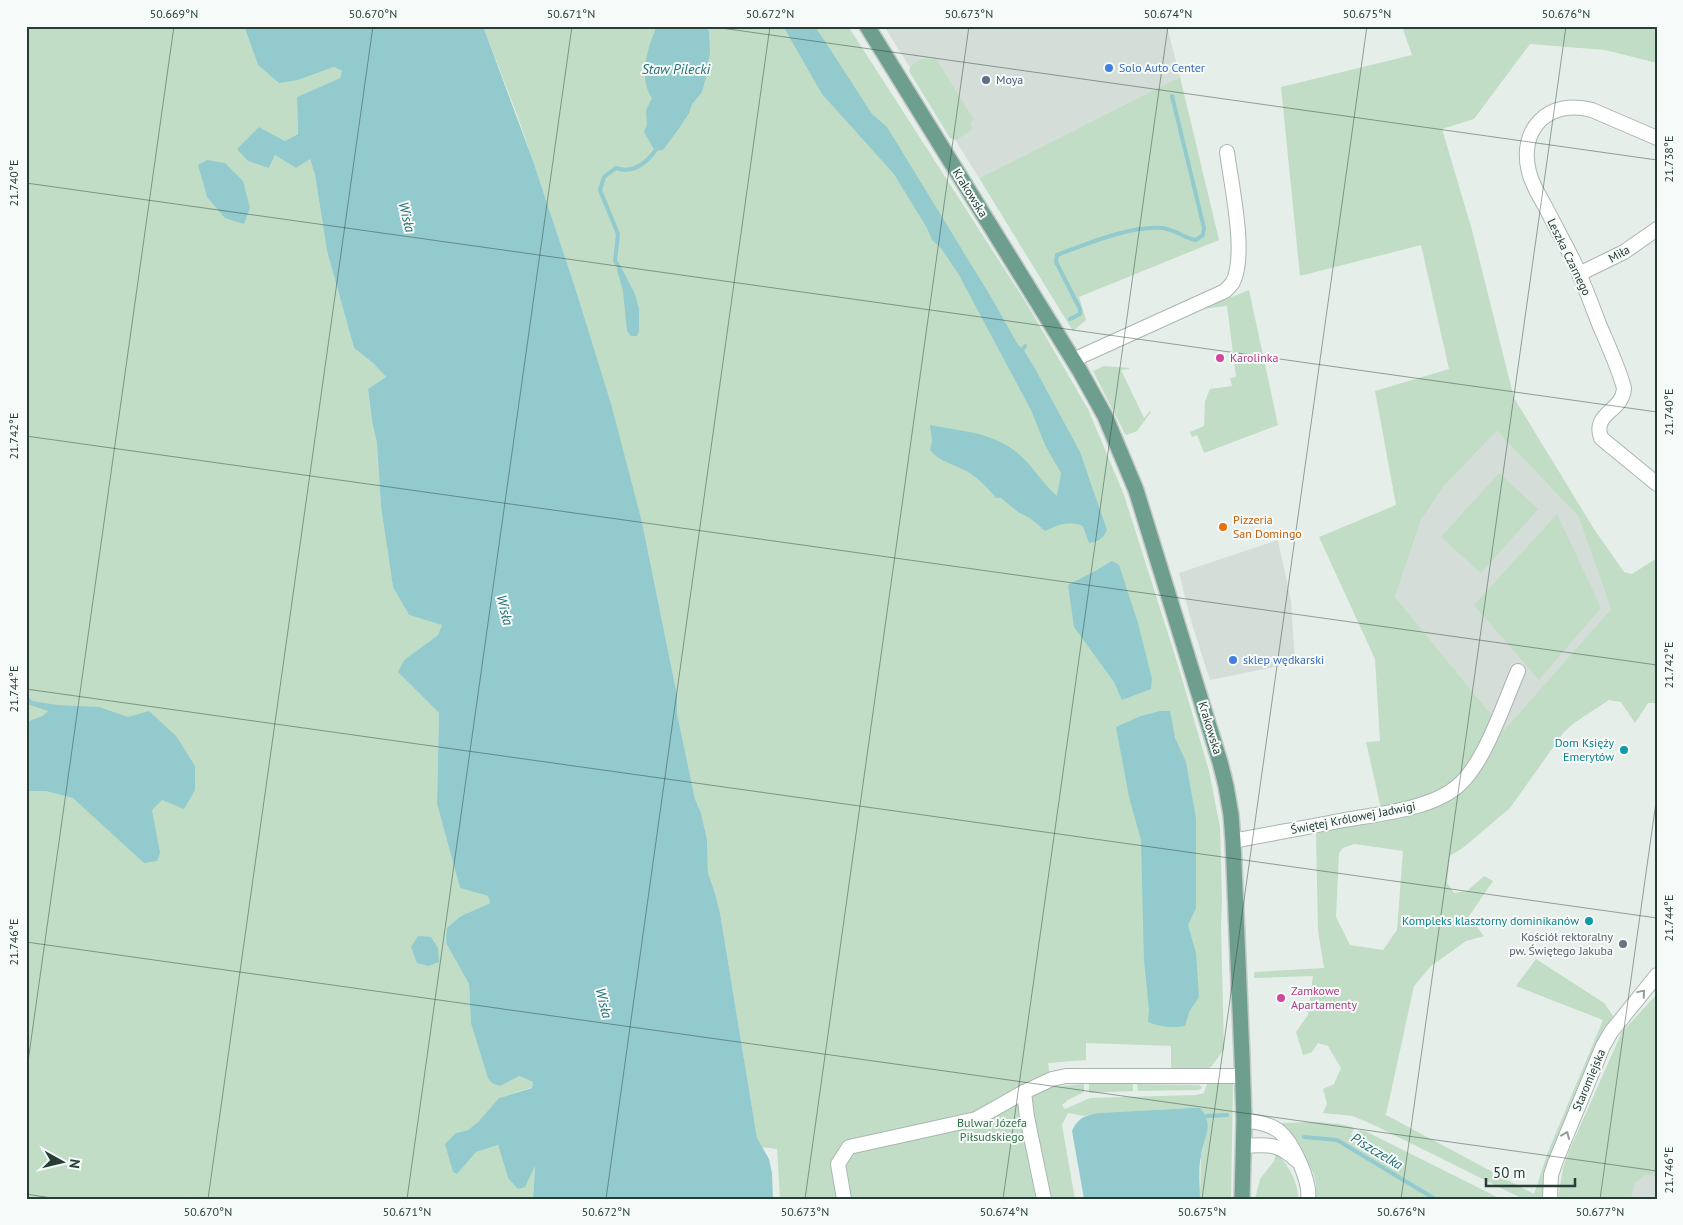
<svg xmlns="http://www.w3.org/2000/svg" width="1683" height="1225" viewBox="0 0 1683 1225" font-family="'PT Sans',sans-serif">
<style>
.built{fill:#d4ddd8}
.green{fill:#c1ddc6;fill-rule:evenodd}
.water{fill:#93cace}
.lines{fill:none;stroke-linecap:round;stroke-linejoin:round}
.stream{stroke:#93cace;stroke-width:4}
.minor-casing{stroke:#a9b6b0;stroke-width:16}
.major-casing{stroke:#c2c9c7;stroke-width:18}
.minor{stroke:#fff;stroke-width:14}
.major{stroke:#6e9f8e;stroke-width:15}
.oneway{stroke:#929e9a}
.ticks{fill:none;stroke:#263e36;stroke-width:1;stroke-opacity:0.45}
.shop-dot{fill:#3f7fe0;stroke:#f6faf8;stroke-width:2}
.service-dot{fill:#5c6f8a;stroke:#f6faf8;stroke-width:2}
.hotel-dot{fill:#d1479c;stroke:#f6faf8;stroke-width:2}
.food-dot{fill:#e8710a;stroke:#f6faf8;stroke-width:2}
.culture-dot{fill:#0f9aa8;stroke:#f6faf8;stroke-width:2}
.worship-dot{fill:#6b7280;stroke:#f6faf8;stroke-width:2}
.labels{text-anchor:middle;stroke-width:4;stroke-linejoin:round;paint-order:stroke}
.shop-label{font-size:12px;fill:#366cbe;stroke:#f6faf8;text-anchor:start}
.service-label{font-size:12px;fill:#4e5e75;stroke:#f6faf8;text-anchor:start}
.street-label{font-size:12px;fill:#263e36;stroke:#f6faf8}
.hotel-label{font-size:12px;fill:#b23c85;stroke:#f6faf8;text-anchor:start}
.food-label{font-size:12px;fill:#c56008;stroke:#f6faf8;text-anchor:start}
.culture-label{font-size:12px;fill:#0d838f;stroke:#f6faf8;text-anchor:end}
.worship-label{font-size:12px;fill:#5b616d;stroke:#f6faf8;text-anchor:end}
.park-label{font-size:12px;fill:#337246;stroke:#f6faf8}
.water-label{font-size:14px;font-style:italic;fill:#247076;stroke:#f6faf8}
.neatline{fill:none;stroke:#263e36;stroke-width:2}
.ticks-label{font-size:12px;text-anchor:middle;fill:#263e36}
</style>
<rect width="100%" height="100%" fill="#e6eee9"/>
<!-- built -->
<g class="built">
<polygon points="884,26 1167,26 1180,77 979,178"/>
<polygon points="1497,431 1578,516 1611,609 1504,730 1395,597 1421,520 1444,486"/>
<polygon points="1278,540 1291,601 1295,663 1210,680 1191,621 1179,573"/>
<polygon points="1645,1175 1657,1176 1657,1199 1631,1199 1635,1183"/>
</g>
<!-- green -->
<g class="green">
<polygon points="26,26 186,26 192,29 193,26 244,26 258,65 298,80 334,67 342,71 340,78 297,97 298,134 285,141 259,127 269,168 275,155 310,159 315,175 327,251 354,348 373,363 386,377 368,390 372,421 377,444 381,507 393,586 409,615 443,625 438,635 404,660 399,672 439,713 437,804 460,888 488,896 490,903 461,916 446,943 469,984 471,1023 519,1076 533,1082 533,1087 499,1098 478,1122 468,1130 456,1133 476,1152 498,1145 508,1178 535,1164 533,1199 26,1199"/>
<polygon points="483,26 848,26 1025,301 1088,409 1124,495 1178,665 1209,771 1220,827 1222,901 1221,926 1224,1049 1212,1066 1203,1072 1171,1069 1171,1046 1086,1043 1086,1060 1048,1063 1052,1087 1084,1084 1084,1092 1068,1100 1062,1105 1065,1109 1090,1098 1196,1095 1204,1093 1207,1084 1233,1083 1231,1199 1200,1199 1201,1156 1207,1132 1200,1108 1191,1108 1098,1113 1084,1116 1068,1113 1062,1125 1075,1199 780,1199 777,1149 761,1147 757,1138 720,913 714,890 708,873 707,839 701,813 695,799 677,713 677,695 674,680 642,522 572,278 519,120"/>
<path d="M1402 26H1657V63L1605 50 1530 44 1474 119 1442 129 1472 230 1514 398 1594 529 1624 572 1632 574 1657 558V703H1648L1635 723 1621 702 1609 700 1574 723 1564 732 1510 808 1464 847 1450 856 1447 883 1454 893 1467 891 1484 876 1493 881 1467 919 1477 927 1484 936 1466 941 1431 966 1414 986 1386 1115 1534 1194 1548 1152 1603 1020 1516 986 1536 959 1604 1003 1613 1016 1603 1035 1545 1199H1523L1376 1126 1353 1116 1323 1113 1327 1104 1323 1089 1334 1084 1341 1068 1328 1046 1318 1043 1312 1052 1303 1055 1296 1032 1308 1015 1313 976 1254 978V972L1324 968 1318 931 1316 834 1352 824 1382 813 1366 742 1380 741 1375 659 1319 537 1396 505 1375 391 1449 369 1421 245 1300 276 1281 87 1412 55ZM1497 431 1578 516 1611 609 1504 730 1395 597 1421 520 1444 486ZM1354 844 1403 851 1397 930 1383 950 1350 945 1336 917 1339 853 1343 848Z"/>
<path d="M935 57 974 120 970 123 972 127V130L956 140 950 138 909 71C912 63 923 56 931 60Z"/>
<polygon points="1180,77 1219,240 1079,297 1086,320 1073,331 979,178"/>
<polygon points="1249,290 1278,425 1204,453 1197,435 1192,437 1190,432 1204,426 1205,401 1210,389 1232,386 1230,378 1236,377 1227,306 1202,309"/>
<polygon points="1104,366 1129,368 1129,369 1121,370 1144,418 1150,411 1151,412 1137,431 1127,435 1125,434 1093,371"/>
<polygon points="1499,473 1538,509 1481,573 1441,537"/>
<polygon points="1557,514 1601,608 1539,680 1474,605"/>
<polygon points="1657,994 1657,1176 1645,1175 1635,1183 1631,1199 1558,1199 1563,1168 1569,1151 1622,1032"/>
<polygon points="1089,1084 1133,1084 1133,1091 1089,1093"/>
<polygon points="1137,1084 1199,1085 1202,1087 1201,1089 1197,1090 1138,1091"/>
<path d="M1316 1122 1339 1124 1352 1127 1354 1129 1351 1134 1356 1137 1357 1132 1361 1130 1367 1132 1501 1199H1315C1323 1171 1294 1144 1280 1123Z"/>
<path d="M1276 1154C1288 1163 1299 1184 1298 1199H1255L1260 1179 1274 1161Z"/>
</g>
<!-- water -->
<g class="water">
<polygon points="244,26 483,26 533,161 572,278 611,404 642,522 674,680 677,695 677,713 695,799 701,813 707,839 708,873 714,890 720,913 757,1138 769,1159 772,1173 773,1199 533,1199 535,1166 525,1187 518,1189 508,1178 498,1145 476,1152 457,1174 453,1172 445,1144 456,1133 468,1130 478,1122 499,1098 532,1088 533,1082 519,1076 500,1086 492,1083 488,1078 471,1023 469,984 446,943 447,928 461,916 490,903 488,896 460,888 437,804 439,713 398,672 404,660 438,635 442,625 409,615 393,587 381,507 377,444 372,421 368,389 386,377 373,363 354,348 327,251 315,175 310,159 296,168 275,155 269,168 248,161 237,149 259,127 285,141 298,134 297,97 340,78 342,71 334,67 298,80 279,83 258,65"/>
<path d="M657 26H705L709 31 710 52 706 77 702 92 692 104 689 113 680 127 663 150 655 151 644 132 647 125 646 110 652 98C638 79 648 45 657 26Z"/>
<path d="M783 26H815L872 114 887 127 991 297 1018 345C1025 349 1028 358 1033 365L1080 452 1107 530C1103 539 1098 542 1089 543L1083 526C1068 520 1059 525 1045 531L1030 518 1018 512 1001 498H996C989 489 980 480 970 473 957 465 939 462 930 450L932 441 930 425C965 432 997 432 1024 459 1035 470 1045 486 1057 496L1061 473 1045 445 1031 410 959 275 941 248 932 240 927 228 894 174 822 94Z"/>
<polygon points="207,160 225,163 243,181 250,208 244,224 225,218 207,197 198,165"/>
<polygon points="620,265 635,294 639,309 639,331 637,336 631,336 627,331 623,291 617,270"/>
<polygon points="1112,561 1119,565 1138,623 1152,679 1151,689 1122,700 1114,682 1074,627 1068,585 1097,570"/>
<path d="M26 694 32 701 57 705 99 707 128 717 149 711 176 736 195 766V790L184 809 162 800 152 810 160 853 157 861 144 863 73 798 46 791H26V724C32 717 41 720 48 711L27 704Z"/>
<path d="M1160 711H1170L1175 738 1186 762 1196 819V908L1188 925 1196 953 1199 997 1189 1012 1185 1026C1172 1028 1160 1027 1148 1022L1149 1010 1144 960 1141 840 1129 797 1116 727 1141 716Z"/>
<polygon points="418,936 431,937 438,948 439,962 428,966 417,963 411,947"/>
<path d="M1191 1108H1200C1215 1125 1204 1137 1201 1156 1198 1169 1200 1185 1200 1199H1084L1072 1131C1078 1118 1084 1116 1098 1113Z"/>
</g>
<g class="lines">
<!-- stream -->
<g class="stream">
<path d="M619 267 615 261 618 234 600 190 604 177 616 168C633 174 646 163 655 151"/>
<path d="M1070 319 1080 314V309L1056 262 1057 255C1087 244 1131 225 1163 228 1176 230 1184 238 1196 240L1203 235 1204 228 1172 96"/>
<polyline points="1023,349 1025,346"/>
<polyline points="1207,1116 1227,1115"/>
<polyline points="1304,1137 1337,1140 1435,1199"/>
</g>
<!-- minor casing -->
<g class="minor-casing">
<g id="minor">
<path d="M1657 138 1592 110C1549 98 1518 129 1529 172 1532 184 1539 196 1545 206 1554 224 1564 242 1573 260 1583 281 1591 303 1599 324 1608 345 1618 366 1624 388 1623 412 1592 412 1601 438L1657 484"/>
<polyline points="1579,274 1624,252 1657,229"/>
<path d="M1073 360 1225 291C1228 288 1231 285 1233 282 1247 254 1231 184 1227 152"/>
<path d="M1233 841C1269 834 1304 828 1339 821 1375 814 1434 810 1461 783 1486 759 1504 703 1518 671"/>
<polyline points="1024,1092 1027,1117 1044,1199"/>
<path d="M1244 1120C1256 1122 1271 1124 1280 1132 1293 1143 1311 1182 1308 1199"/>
<path d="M1243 1146C1267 1145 1277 1142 1296 1160"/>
<polyline points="844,1199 838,1164 849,1147 976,1119 1024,1092 1052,1079 1066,1076 1243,1076"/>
<polyline points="1550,1199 1551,1175 1555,1163 1603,1046 1611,1032 1657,975"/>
</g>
</g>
<!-- major casing -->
<g class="major-casing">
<polyline id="major" points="867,26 1080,371 1105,416 1136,490 1220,762 1226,786 1231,815 1233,841 1242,1057 1244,1120 1242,1199"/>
</g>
<!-- minor -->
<use href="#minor" class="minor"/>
<!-- major -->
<use href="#major" class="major"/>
</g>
<!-- one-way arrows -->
<defs><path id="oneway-chevron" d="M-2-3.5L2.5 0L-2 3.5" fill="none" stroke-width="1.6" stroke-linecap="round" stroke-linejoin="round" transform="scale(1.25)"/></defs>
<g class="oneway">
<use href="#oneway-chevron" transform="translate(1642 993) rotate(-50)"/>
<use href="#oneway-chevron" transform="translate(1566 1135) rotate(-67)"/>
</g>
<!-- ticks -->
<path class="ticks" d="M707 26 1657 160M26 183 1657 412M26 436 1657 665M26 689 1657 918M26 942 1657 1171M26 1076 174 26M26 1194 58 1199M208 1199 373 26M407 1199 572 26M606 1199 770 26M805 1199 969 26M1003 1199 1168 26M1202 1199 1367 26M1401 1199 1566 26M1600 1199 1657 795"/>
<!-- markers -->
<g class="shop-dot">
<circle cx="1109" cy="68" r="5"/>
<circle cx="1233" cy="660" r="5"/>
</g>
<circle class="service-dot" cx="986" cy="80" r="5"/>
<g class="hotel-dot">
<circle cx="1220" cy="358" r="5"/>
<circle cx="1281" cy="998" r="5"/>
</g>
<circle class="food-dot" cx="1223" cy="527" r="5"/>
<g class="culture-dot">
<circle cx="1624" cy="750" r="5"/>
<circle cx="1589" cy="921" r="5"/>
</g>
<circle class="worship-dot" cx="1623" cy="944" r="5"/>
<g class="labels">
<!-- shop labels -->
<g class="shop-label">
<text x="1119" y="72">Solo Auto Center</text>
<text x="1243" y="664">sklep wędkarski</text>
</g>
<!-- service labels -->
<g class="service-label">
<text x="996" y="84">Moya</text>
</g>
<!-- street labels -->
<g class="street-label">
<text transform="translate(970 193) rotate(58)" y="4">Krakowska</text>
<text transform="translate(1619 254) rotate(-30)" y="4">Miła</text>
<text transform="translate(1569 257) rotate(64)" y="4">Leszka Czarnego</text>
<text transform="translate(1210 728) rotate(73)" y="4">Krakowska</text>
<text transform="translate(1353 818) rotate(-11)" y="4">Świętej Królowej Jadwigi</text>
<text transform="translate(1589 1080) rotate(-67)" y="4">Staromiejska</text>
</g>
<!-- hotel labels -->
<g class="hotel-label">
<text x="1230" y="362">Karolinka</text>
<text x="1291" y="995">Zamkowe<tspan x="1291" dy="14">Apartamenty</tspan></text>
</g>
<!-- food labels -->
<g class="food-label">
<text x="1233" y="524">Pizzeria<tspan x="1233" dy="14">San Domingo</tspan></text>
</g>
<!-- culture labels -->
<g class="culture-label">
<text x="1614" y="747">Dom Księży<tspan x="1614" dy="14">Emerytów</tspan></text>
<text x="1579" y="925">Kompleks klasztorny dominikanów</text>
</g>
<!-- worship labels -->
<g class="worship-label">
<text x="1613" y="941">Kościół rektoralny<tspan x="1613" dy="14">pw. Świętego Jakuba</tspan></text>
</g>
<!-- park labels -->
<g class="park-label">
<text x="992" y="1127">Bulwar Józefa<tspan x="992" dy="14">Piłsudskiego</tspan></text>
</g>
<!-- water labels -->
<g class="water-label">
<text x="676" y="74">Staw Pilecki</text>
<text transform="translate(407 217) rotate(76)" y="5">Wisła</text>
<text transform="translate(505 610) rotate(76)" y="5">Wisła</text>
<text transform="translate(604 1003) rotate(76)" y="5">Wisła</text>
<text transform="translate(1377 1151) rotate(31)" y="5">Piszczelka</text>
</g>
</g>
<!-- border -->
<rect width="1683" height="1225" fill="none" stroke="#f6faf8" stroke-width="55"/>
<!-- north arrow -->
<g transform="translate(62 1162) rotate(98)" stroke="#f6faf8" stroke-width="4" paint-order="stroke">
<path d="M0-4L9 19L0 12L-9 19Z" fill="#263e36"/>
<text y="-8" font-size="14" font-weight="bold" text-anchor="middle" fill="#263e36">N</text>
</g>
<!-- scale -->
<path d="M1486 1178v8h89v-8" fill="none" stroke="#263e36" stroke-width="2.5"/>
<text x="1493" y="1178" font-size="15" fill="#263e36" stroke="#f6faf8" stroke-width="4" paint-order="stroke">50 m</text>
<rect x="28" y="28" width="1628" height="1170" class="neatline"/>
<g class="ticks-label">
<text x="174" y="18">50.669°N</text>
<text x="373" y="18">50.670°N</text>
<text x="571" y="18">50.671°N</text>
<text x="770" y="18">50.672°N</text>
<text x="969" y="18">50.673°N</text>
<text x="1168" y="18">50.674°N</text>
<text x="1367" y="18">50.675°N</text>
<text x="1566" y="18">50.676°N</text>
<text transform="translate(1669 159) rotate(-90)" y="4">21.738°E</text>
<text transform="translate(14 183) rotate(-90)" y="4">21.740°E</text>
<text transform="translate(1669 412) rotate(-90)" y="4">21.740°E</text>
<text transform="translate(14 436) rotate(-90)" y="4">21.742°E</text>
<text transform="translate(1669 665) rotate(-90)" y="4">21.742°E</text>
<text transform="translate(14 689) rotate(-90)" y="4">21.744°E</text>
<text transform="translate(1669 918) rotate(-90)" y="4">21.744°E</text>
<text transform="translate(14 942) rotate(-90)" y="4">21.746°E</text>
<text transform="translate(1669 1170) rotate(-90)" y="4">21.746°E</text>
<text x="208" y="1216">50.670°N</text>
<text x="407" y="1216">50.671°N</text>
<text x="606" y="1216">50.672°N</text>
<text x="805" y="1216">50.673°N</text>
<text x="1004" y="1216">50.674°N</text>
<text x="1202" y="1216">50.675°N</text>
<text x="1401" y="1216">50.676°N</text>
<text x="1600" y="1216">50.677°N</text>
</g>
</svg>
